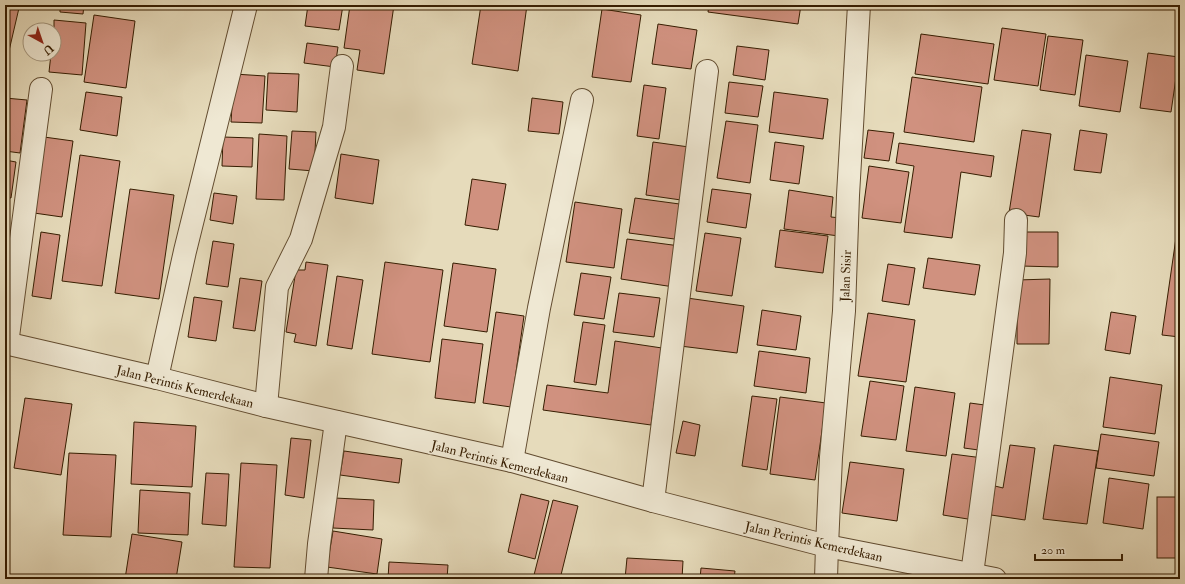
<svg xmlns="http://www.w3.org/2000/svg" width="1185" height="584" viewBox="0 0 1185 584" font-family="'IM FELL Double Pica',serif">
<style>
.building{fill:#d0917f;stroke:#361d01}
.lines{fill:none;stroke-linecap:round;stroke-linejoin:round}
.minor-casing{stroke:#624c30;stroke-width:24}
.tertiary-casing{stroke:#624c30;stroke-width:24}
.minor{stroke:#efe8d3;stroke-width:22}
.tertiary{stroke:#efe8d3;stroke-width:22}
.labels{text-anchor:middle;stroke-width:3.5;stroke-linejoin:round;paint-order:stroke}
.street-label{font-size:13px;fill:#361d01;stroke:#efe8d3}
</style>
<rect width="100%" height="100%" fill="#e6dbbb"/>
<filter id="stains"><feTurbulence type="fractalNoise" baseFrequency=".005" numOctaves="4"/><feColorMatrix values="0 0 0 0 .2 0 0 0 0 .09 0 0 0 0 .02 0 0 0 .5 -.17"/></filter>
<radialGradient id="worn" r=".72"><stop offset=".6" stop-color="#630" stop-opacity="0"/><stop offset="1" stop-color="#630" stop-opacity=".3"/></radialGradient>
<!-- building -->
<g class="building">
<polygon points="5,5 19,8 5,68"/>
<polygon points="60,5 84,5 83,14 60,12"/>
<polygon points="308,5 343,5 339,30 305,26"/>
<polygon points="350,5 394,5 384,74 357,70 360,50 344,48"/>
<polygon points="481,5 527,5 518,71 472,64"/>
<polygon points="637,5 657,5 657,8"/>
<polygon points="709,5 801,5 798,24 708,12"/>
<polygon points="602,9 641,15 631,82 592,77"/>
<polygon points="94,15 135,21 126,88 84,82"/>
<polygon points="54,20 86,23 82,75 49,72 51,54 54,54"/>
<polygon points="658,24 697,30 691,69 652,64"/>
<polygon points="1002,28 1046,34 1038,86 994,80"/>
<polygon points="921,34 994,44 988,84 915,74"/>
<polygon points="1048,36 1083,40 1075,95 1040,90"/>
<polygon points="307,43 338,47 335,67 304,63"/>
<polygon points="737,46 769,50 765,80 733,75"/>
<polygon points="1148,53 1179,57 1171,112 1140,108"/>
<polygon points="1086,55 1128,61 1120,112 1079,106"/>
<polygon points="268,73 299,74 297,112 266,110"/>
<polygon points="234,74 265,76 262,123 231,122"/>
<polygon points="912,77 982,87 974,142 904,132"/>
<polygon points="729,82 763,86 758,117 725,113"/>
<polygon points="644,85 666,88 659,139 637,136"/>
<polygon points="86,92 122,97 117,136 80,130"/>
<polygon points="774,92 828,99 823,139 769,132"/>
<polygon points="5,98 27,100 20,153 5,151"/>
<polygon points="532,98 563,102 559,134 528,131"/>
<polygon points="726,121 758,125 750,183 717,178"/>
<polygon points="868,130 894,133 889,161 864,158"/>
<polygon points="1022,130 1051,134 1039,217 1009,213"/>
<polygon points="1080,130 1107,134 1101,173 1074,170"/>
<polygon points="292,131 316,132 314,171 289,169"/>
<polygon points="259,134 287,136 284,200 256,199"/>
<polygon points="44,137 73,141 62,217 34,213"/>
<polygon points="223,137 253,138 252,167 222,166"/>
<polygon points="653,142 689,147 681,200 646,195"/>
<polygon points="775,142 804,146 799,184 770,180"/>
<polygon points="899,143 994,156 991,177 961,172 952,238 904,232 914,166 896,163"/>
<polygon points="341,154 379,160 373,204 335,198"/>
<polygon points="80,155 120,161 102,286 62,281"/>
<polygon points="5,160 16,162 11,198 5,197"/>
<polygon points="869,166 909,172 901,223 862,218"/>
<polygon points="472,179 506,184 498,230 465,225"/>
<polygon points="130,189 174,195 159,299 115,293"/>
<polygon points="712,189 751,194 746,228 707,222"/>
<polygon points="789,190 833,197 831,217 841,218 839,236 784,229"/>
<polygon points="214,193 237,196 233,224 210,220"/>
<polygon points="635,198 687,205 682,240 629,233"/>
<polygon points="575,202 622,209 614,268 566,262"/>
<polygon points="1180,210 1180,337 1162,335"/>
<polygon points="780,230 828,236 823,273 775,267"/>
<polygon points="41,232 60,235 51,299 32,296"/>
<polygon points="1022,232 1058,232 1058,267 1021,266"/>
<polygon points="705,233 741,238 732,296 696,291"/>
<polygon points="627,239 680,246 674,287 621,279"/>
<polygon points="213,241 234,244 228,287 206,284"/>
<polygon points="928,258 980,265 975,295 923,288"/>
<polygon points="306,262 328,265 316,346 294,342 296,334 286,332 296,270 305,270"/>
<polygon points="385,262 443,270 430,362 372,354"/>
<polygon points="453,263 496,269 487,332 444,326"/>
<polygon points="888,264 915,268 909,305 882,301"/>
<polygon points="581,273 611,277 604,319 574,315"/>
<polygon points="337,276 363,280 352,349 327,345"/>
<polygon points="240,278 262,281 255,331 233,328"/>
<polygon points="1050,279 1049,344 1017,344 1017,280"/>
<polygon points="619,293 660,298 654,337 613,332"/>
<polygon points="194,297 222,301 216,341 188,337"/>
<polygon points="687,298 744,306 737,353 680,346"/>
<polygon points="762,310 801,316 796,350 757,345"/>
<polygon points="496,312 524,316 511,407 483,403"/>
<polygon points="1111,312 1136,316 1130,354 1105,350"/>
<polygon points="868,313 915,320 906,382 858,376"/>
<polygon points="583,322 605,325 596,385 574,382"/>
<polygon points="442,339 483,344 475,403 435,398"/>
<polygon points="615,341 662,348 651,425 543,410 547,385 608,393"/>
<polygon points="759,351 810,358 806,393 754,386"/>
<polygon points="1110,377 1162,385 1155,434 1103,427"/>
<polygon points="870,381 904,386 896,440 861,436"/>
<polygon points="915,387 955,393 946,456 906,451"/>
<polygon points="752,396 777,399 767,470 742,466"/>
<polygon points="780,397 826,403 815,480 770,474"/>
<polygon points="25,398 72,404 61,475 14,468"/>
<polygon points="970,403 992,406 986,451 964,448"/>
<polygon points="683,421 700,425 695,456 676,453"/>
<polygon points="134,422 196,426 192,487 131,484"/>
<polygon points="1101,434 1159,442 1154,476 1096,468"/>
<polygon points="291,438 311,440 304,498 285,495"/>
<polygon points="1010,445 1035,448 1025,520 991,515 995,486 1003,488"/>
<polygon points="1054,445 1098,451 1087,524 1043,519"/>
<polygon points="344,451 402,459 399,483 340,475"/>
<polygon points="69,453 116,455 111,537 63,535"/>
<polygon points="952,454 983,458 974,520 943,515"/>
<polygon points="850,462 904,469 897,521 842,513"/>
<polygon points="241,463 277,465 270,568 234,567"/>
<polygon points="206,473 229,474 226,526 202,524"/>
<polygon points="1109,478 1149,484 1143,529 1103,523"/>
<polygon points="140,490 190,493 188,535 138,533"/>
<polygon points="521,494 549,501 535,559 508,552"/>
<rect x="1157" y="497" width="23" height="61"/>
<polygon points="335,498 374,500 373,530 333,528"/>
<polygon points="553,500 578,506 560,579 533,579"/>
<polygon points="333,531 382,539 377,574 327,567"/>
<polygon points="132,534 182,542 176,579 125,579"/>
<polygon points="627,558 683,561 682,579 625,579"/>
<polygon points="389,562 448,565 447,579 388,579"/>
<polygon points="701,568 735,571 734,579 700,579"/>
<polygon points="566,576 598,579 566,579"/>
<polygon points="742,576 797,579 742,579"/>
</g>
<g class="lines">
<!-- minor casing -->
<g class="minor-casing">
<g id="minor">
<polyline points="7,344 41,89"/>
<polyline points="157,378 185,251 246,5"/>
<polyline points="266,406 277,287 301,239 334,127 342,66"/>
<polyline points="512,461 539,308 582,100"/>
<polyline points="653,501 707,71"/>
<polyline points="827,546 831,457 844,311 848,195 859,5"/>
<polyline points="972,574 1015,253 1016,220"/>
<polyline points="316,579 319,544 336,422"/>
</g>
</g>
<!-- tertiary casing -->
<g class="tertiary-casing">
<g id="tertiary">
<polyline points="5,343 157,378 266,406 512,461 653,501 827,546 995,579"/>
<polyline points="826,579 827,546"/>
</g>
</g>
<!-- minor -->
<use href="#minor" class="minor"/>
<!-- tertiary -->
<use href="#tertiary" class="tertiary"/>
</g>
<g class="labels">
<!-- street labels -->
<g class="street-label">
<text transform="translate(845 276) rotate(-88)" y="5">Jalan Sisir</text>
<text transform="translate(185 386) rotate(14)" y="5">Jalan Perintis Kemerdekaan</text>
<text transform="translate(500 461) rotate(14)" y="5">Jalan Perintis Kemerdekaan</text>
<text transform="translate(814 541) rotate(13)" y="5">Jalan Perintis Kemerdekaan</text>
</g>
</g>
<!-- margin -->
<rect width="1185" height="584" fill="none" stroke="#e6dbbb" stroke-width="20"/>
<rect x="6" y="6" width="1173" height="572" fill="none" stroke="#361d01" stroke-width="2"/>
<rect x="10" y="10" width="1165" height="564" fill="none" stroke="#361d01"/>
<!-- north arrow -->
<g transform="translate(42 42) rotate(140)"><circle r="19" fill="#efe8d3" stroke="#a5977f"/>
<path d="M0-3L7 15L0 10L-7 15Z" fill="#8f2418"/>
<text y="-6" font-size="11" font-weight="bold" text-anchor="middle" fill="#361d01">U</text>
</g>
<!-- scale -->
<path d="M1035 554v6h87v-6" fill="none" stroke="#361d01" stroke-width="2"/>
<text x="1041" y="554" font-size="12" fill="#361d01" stroke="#efe8d3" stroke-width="3" paint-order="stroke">20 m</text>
<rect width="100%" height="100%" filter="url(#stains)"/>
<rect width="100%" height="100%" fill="url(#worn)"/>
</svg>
